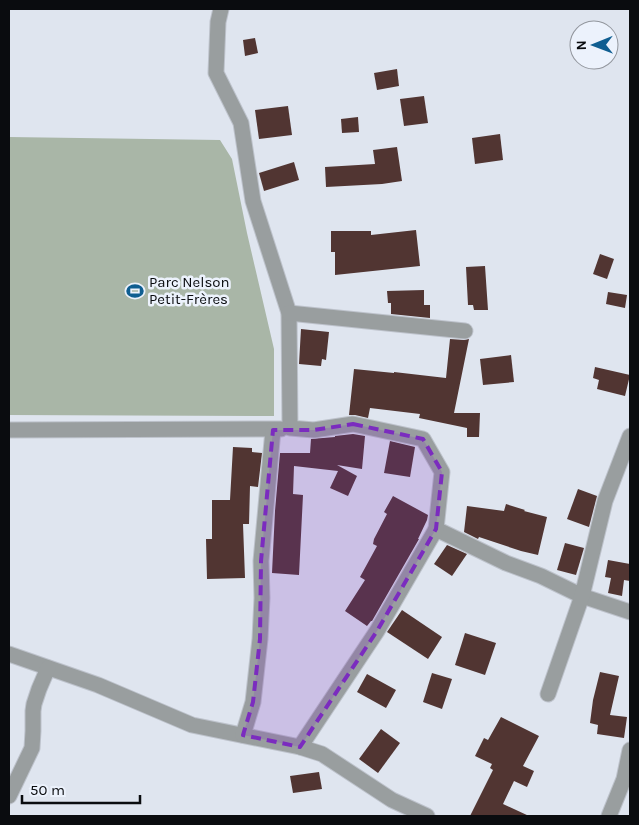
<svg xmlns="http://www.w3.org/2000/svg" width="639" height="825" viewBox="0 0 639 825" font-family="Karla,sans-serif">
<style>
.green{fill:#a9b6a7}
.building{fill:#513532}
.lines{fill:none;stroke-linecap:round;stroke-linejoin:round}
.minor-casing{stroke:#bdc2cb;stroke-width:17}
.minor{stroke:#999e9f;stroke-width:15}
.marked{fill:#7b2cbf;fill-opacity:0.2;stroke:#7b2cbf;stroke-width:4;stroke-dasharray:10 6;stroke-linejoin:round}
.labels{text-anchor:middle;stroke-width:5;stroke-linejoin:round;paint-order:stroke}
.poi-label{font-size:15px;fill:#0a0c0f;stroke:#ecf2fc;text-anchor:start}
</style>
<rect width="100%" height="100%" fill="#dfe5ef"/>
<!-- green -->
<polygon class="green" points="9,137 220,140 232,159 247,233 274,349 274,416 9,415"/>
<!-- building -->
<g class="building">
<polygon points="255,38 258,53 245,56 243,40"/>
<polygon points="397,69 399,86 377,90 374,73"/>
<polygon points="424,96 428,123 404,126 400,99"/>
<polygon points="288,106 292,135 259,139 255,110"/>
<polygon points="358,117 359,132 342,133 341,119"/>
<polygon points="500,134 503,160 475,164 472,138"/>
<polygon points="397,147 402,181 382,184 326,187 325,167 375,164 373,150"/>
<polygon points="294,162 299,180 264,191 259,173"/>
<polygon points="416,230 420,266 335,275 335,252 331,252 331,231 371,231 371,235"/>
<polygon points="600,254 614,259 607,279 593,274"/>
<polygon points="485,266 488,310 474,310 473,305 468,305 466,267"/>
<polygon points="424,290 424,305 430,305 430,318 391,314 391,303 388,303 387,291"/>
<polygon points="608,292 627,295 625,308 606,304"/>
<polygon points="301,329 329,332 326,360 322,359 321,366 299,364"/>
<polygon points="450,339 464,340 469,339 454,413 480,413 479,437 467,437 467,428 419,418 420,414 370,408 368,418 355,415 349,415 354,369 394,373 394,372 446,378"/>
<polygon points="511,355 514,382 483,385 480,359"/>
<polygon points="595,367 630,375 625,396 597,389 599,380 593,378"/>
<polygon points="353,434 365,436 362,469 337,465 357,476 348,496 330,488 338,471 294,466 293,494 303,495 299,575 272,573 275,511 280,453 310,453 311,439 335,437 335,436"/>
<polygon points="390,441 415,447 410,477 384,473"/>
<polygon points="233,447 252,448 252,452 262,453 258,487 250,486 249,524 243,524 245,578 207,579 206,539 212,539 212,500 230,500"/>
<polygon points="578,489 597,496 589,527 567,519"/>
<polygon points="393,496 428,515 427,520 418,539 419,539 372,621 371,621 367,626 345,611 365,580 360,577 377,546 373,544 374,539 387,514 384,512"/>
<polygon points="506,504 525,510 524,511 547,517 538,555 521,551 479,537 478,539 464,532 467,506 504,511"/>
<polygon points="565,543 584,548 576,575 557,570"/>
<polygon points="447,545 467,554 452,576 434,564"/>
<polygon points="608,560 630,564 630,581 624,580 622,596 608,593 611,578 605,577"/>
<polygon points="402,610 442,637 428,659 387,632"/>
<polygon points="465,633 496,643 485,675 455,665"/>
<polygon points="600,672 619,676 610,715 627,717 624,738 597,734 598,725 590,723 593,700"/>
<polygon points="432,673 452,679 442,709 423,702"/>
<polygon points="367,674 396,690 386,708 357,692"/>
<polygon points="501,717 539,736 523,766 534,771 527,787 514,781 503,804 529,816 470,816 493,770 490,768 492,764 475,756 484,738 488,740"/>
<polygon points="381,729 400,743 378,773 359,759"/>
<polygon points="319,772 322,789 293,793 290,776"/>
</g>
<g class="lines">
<!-- minor casing -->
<g class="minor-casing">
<g id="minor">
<polyline points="221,9 218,22 216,73 241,123 253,201 289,313 290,428 314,430 353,424 423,439 442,472 436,529 506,563 541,576 582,596 630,612"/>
<polyline points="289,313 465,331"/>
<polyline points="9,430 281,429"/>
<polyline points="9,654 98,685 192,725 300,747 322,754 392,800 427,816"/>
<polyline points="548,694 582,596 605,501 630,436"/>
<polyline points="243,735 253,702 260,639 262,598 261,561 273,430"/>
<polyline points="300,747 377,631 436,529"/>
<polyline points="9,796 32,748 33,731 33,711 34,704 39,689 48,668"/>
<polyline points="609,816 624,779 630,750"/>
</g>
</g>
<!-- minor -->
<use href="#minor" class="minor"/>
</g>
<!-- marked area -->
<path class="marked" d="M353 424 423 439 442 472 436 529 377 631 300 747 243 735 253 702 260 639 261 561 273 430H314Z"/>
<!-- icons -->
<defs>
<g id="stadium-bare" transform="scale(1.35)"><path d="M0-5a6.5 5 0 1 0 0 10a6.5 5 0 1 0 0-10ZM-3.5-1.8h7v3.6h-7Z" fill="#0f5e91" stroke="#ecf2fc" stroke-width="2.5" paint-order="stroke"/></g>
</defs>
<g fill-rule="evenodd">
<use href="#stadium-bare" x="135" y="291"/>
</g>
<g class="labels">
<!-- poi labels -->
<g class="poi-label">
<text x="149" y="287">Parc Nelson<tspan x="149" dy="17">Petit-Frères</tspan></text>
</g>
</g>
<!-- border -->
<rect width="639" height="825" fill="none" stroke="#0a0c0f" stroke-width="20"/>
<!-- north arrow -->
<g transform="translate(594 45) rotate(269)"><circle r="24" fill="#ecf2fc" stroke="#92969d"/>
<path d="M0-4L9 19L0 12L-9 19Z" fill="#0f5e91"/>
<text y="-8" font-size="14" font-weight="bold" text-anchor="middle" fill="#0a0c0f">N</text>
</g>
<!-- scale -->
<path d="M22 795v8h118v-8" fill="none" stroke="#0a0c0f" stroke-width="2.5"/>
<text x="30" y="795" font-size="15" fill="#0a0c0f" stroke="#ecf2fc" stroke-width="4" paint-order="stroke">50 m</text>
</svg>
